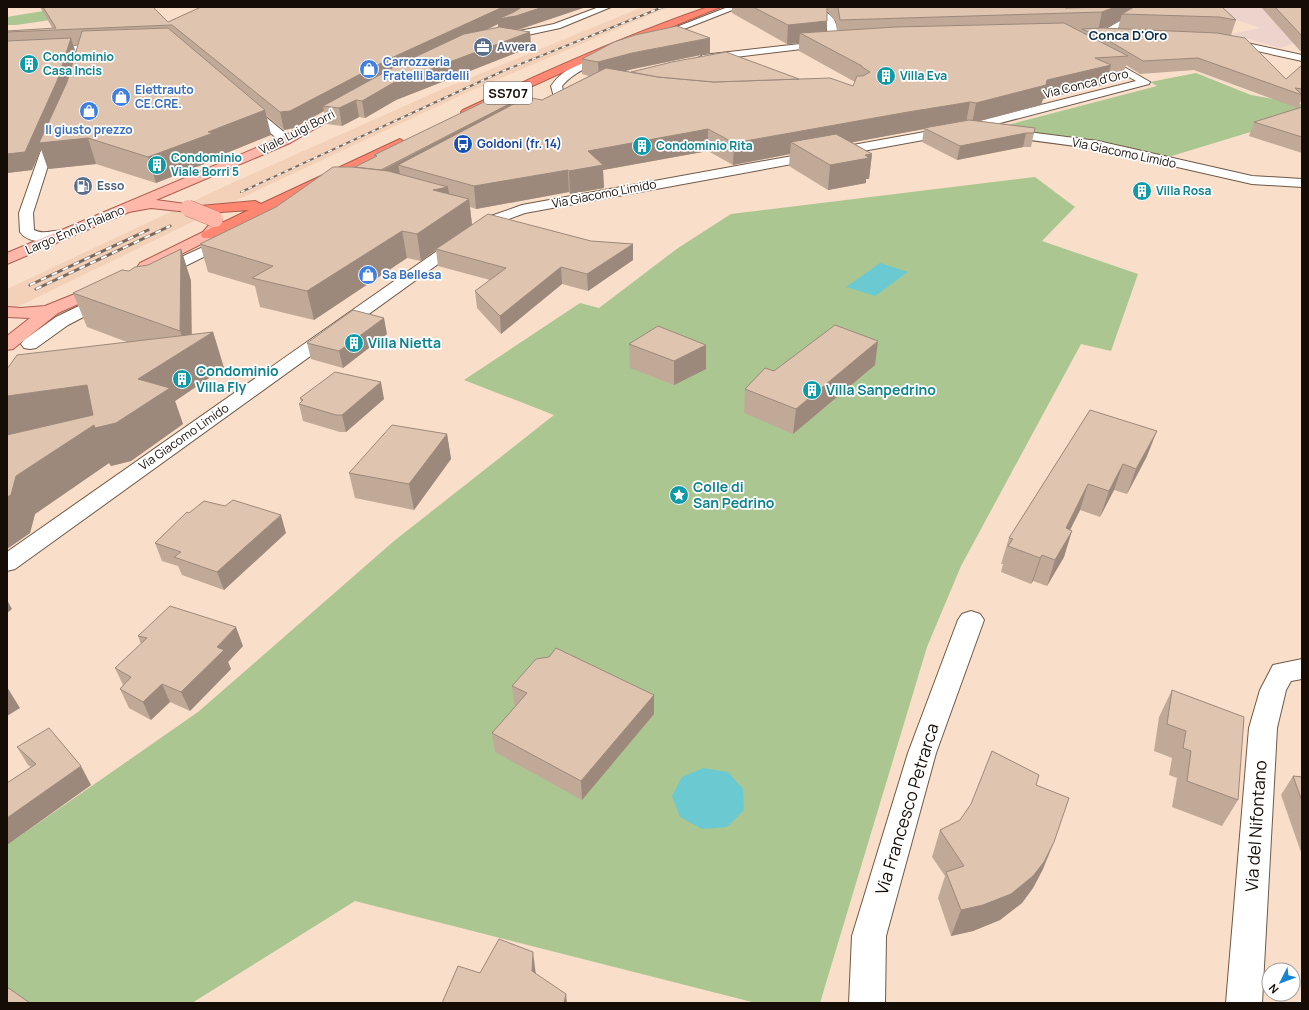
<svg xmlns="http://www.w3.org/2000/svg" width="1309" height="1010" viewBox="0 0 1309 1010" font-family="Manrope,sans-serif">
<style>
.built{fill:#f2d1b8}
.industrial{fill:#ecd3cc}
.green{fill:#abc691}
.water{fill:#6bcad1}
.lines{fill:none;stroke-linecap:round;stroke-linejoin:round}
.minor-casing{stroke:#705947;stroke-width:2}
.major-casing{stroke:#ad5c4c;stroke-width:2}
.highway-casing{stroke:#ad5c4c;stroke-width:2}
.minor{fill:#fff;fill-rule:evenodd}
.major{fill:#ffb7aa;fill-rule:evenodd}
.highway{fill:#ff8771;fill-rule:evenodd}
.rail-far1-casing{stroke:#7a695c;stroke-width:2}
.rail-casing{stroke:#7a695c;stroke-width:3}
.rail-far1{stroke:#fff;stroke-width:1.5;stroke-dasharray:4;stroke-linecap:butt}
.rail{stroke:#fff;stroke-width:2;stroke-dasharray:6;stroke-linecap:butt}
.major-bridge-casing{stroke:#ad5c4c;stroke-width:17;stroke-linecap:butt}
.major-bridge{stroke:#ffb7aa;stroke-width:16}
.wall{fill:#c0a997;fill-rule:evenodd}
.shaded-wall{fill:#9c897b}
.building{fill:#dfc4b0;stroke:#9c897b}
.labels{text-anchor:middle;stroke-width:3.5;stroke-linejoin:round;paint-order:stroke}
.far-service-label{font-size:12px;font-weight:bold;fill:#4e5e75;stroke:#fff;text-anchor:start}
.far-culture-label{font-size:12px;font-weight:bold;fill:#0d838f;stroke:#fff;text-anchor:start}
.far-shop-label{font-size:12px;font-weight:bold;fill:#366cbe;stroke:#fff;text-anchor:start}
.far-street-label{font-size:12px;fill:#150c06;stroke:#fff}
.far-transit-label{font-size:12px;font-weight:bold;fill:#164399;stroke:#fff;text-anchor:start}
.far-neighbourhood-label{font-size:13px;font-weight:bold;fill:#0b2d46;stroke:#fff}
.shield{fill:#fff;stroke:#5b5551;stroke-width:1}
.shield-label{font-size:13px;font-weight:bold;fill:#150c06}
.culture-label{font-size:14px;font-weight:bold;fill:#0d838f;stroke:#fff;text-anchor:start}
.near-street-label{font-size:17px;fill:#150c06;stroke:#fff}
</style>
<rect width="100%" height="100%" fill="#f9dec9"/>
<!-- built -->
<polygon class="built" points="643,7 669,7 468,92 262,188 7,312 7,289 234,182 445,88"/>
<!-- industrial -->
<polygon class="industrial" points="1196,7 1302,7 1302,40 1281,48 1231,34 1261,28"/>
<!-- green -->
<g class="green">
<polygon points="43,11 64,18 16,25 7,25 7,17"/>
<polygon points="1196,73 1251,95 1302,104 1302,130 1274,125 1165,158 992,129 1157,86 1150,82"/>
<polygon points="1035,177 1075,207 1042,241 1138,274 1111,351 1081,344 961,566 927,647 820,1003 756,1003 355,901 192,1003 7,1003 7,845 198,712 394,541 554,415 464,380 580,303 599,308 678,248 731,214"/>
</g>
<!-- water -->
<g class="water">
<polygon points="880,263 908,272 875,296 846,287"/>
<polygon points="703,768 728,772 743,789 744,810 727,827 702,829 680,817 672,796 682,777"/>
</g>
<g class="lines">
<!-- minor casing -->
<g class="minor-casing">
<g id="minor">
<polygon points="599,7 611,7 560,28 500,41 495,38 500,35 554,24"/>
<polygon points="728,7 740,7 656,40 653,41 648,38"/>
<path d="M797 7C813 7 835 9 837 29 837 35 838 40 835 45L703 61 698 58 703 55 827 41V26L824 19Z"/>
<polygon points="1161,7 1174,7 1133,21 1103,37 1097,37 1095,35 1127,17"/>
<polygon points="1224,38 1302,55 1302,61 1221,43 1219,41 1221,39"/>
<polygon points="108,44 113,47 112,49 7,55 7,49"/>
<path d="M610 52 614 53 615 55 614 57C595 64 574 71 562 86L564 95 562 97H554L551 86C563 68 589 57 610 52Z"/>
<polygon points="1098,52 1150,82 1149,84 966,132 960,128 962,125 1136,81 1094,57 1093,55"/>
<polygon points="245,102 249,103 290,137 292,140 290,143 282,143 241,107 239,105"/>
<path d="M56 126 62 130 52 153 33 213 34 230C45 236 56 228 67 231L69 234 67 237C53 241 30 246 20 232L19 213 40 153 50 130Z"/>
<polygon points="952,127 956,128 958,131 956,134 525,213 498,223 477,236 15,569 7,571 7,552 467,230 488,217 522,205"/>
<polygon points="1004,129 1098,141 1252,176 1302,179 1302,187 1252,184 1098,149 1000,136 998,133"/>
<polygon points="229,235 234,236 236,239 234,242 163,277 151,277 149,274 151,271"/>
<polygon points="106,293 112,294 114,298 112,302 68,325 36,348 30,349 24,348 21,344 24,340 56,317"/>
<polygon points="971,611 980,614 984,620 936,753 886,936 885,1003 849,1003 852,936 908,753 958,620 962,614"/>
<polygon points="1302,659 1302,679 1291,681 1286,690 1277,728 1262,1003 1226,1003 1249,728 1260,690 1273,665"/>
</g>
</g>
<!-- major casing -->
<g class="major-casing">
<g id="major">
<polygon points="351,101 355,102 357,104 355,106 290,143 156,200 193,205 195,208 193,211 188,212 151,208 129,212 7,264 7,253 282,137"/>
<polygon points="215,215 220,216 224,226 213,238 152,269 140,269 138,266 140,263 203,232 209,225 208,219 210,216"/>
<polygon points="102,283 108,285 110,288 108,291 58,313 13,349 7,350 7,336 30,318 7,317 7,307 21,308 45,306"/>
</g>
</g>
<!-- highway casing -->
<g class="highway-casing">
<g id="highway">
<path d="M708 7H721L594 58 471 114H463L461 112 463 110C543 72 624 36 708 7Z"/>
<polygon points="400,139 406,143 404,146 213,238 203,238 201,235 203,232 249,210 194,214 189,213 187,210 189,207 255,201 261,204"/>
</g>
</g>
<!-- minor -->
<use href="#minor" class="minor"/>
<!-- major -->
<use href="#major" class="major"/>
<!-- highway -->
<use href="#highway" class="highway"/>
<!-- rail-far1 casing -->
<g class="rail-far1-casing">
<polyline id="rail-far1" points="241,192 503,71 663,7"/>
</g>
<!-- rail casing -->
<g class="rail-casing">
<g id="rail">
<polyline points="30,285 148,230"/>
<polyline points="36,289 170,226"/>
</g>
</g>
<!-- rail-far1 -->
<use href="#rail-far1" class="rail-far1"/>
<!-- rail -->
<use href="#rail" class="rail"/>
<!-- major-bridge casing -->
<g class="major-bridge-casing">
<polyline id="major-bridge" points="188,208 215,219"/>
</g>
<!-- major-bridge -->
<use href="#major-bridge" class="major-bridge"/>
</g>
<!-- wall -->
<g class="wall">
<path d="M40 7H153L168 22 201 7H586L518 30 530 32 531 47 396 100 365 118 359 117 342 126 327 124 324 111 294 128 284 130 266 115 271 135 219 156V158L156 183 96 164 48 169 41 149 32 170 7 173V31L53 29ZM498 24V27L486 30ZM73 44H79L76 53Z"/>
<path d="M732 7H1222L1236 20 1231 35 1286 79 1302 65V103L1300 102 1298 108 1302 107V153L1249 136 1254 122 1297 108 1194 70 1140 74 1126 65 1123 75 1108 76 1106 84 1043 99 1041 105 980 121 1035 128 1031 147H1023L957 160 922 142 924 129 852 142 872 154 869 179H866V183L828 190 789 166 790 154 733 165 708 151 603 170 604 188 570 194 569 192 476 209 470 207 472 225 591 241 633 244V260L588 291 562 284 501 334 477 308 475 291 490 280 438 266 436 250 421 261 407 258 314 320 260 307 255 286 208 272 200 244 276 207 374 157V155L511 103V106L542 100 589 76 582 74V59L710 53 633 69 624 71 631 72 799 79 853 86 855 82 799 51V43L787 44 732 13ZM827 11 836 22 837 31H826L827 21ZM1120 21 1118 28H1104Z"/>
<polygon points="1261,7 1302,7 1302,53"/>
<polygon points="181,249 191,281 191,335 213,332 224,368 175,401 183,424 131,461 111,466 109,463 35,514 30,533 7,549 127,342 87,327 73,293 148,265"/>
<polygon points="387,334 343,368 311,359 307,343"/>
<polygon points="629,344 706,345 706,369 674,385 630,368"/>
<polygon points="875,365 793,434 744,413 745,389 774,371"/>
<polygon points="300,398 384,399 346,432 340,432 303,421 299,404 301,402"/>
<polygon points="1090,410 1147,456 1127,494 1114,490 1100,517 1080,510 1070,530 1064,557 1047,586 1033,581 1031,584 1001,572 1003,564 1001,564 1009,538"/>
<polygon points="447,434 451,459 414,510 355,498 349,473"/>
<polygon points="286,533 224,590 182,575 178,566 162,561 155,543"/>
<polygon points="138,636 243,646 228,662 231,669 190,711 170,702 151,720 129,708 120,689 123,685 115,668 141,644"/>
<polygon points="512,686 654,714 582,800 495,752 492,733 516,706 514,705"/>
<polygon points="1172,690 1238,800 1222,826 1172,807 1177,778 1169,775 1172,758 1154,751 1159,717"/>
<polygon points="17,747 91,785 7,845 7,783 31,767 28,765"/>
<polygon points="1293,776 1302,777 1302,855 1281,795"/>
<polygon points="1036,785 1043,869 1033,888 1022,903 1000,920 973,931 951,936 938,898 945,876 932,857 940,830"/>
</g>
<!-- shaded-wall -->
<g class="shaded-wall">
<polygon points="503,7 586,7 517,30 499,34 498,24 391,75 323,106 324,111 294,128 284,130 280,112 389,59"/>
<polygon points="1115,7 1164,7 1122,14 1120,21 1098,31 1102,12"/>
<polygon points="827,21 826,40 800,33 799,43 787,44 788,25"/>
<polygon points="530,32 531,47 396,100 365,118 362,101 393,83"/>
<polygon points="71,38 76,54 88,138 96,164 48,169 41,149 32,170 7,173 7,154"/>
<polygon points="710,38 710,53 633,69 599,78 598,62 632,53"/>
<polygon points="1111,65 1106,84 1043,99 1041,105 972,123 976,103 1047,80"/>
<polygon points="356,100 359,117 342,126 339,108"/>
<polygon points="970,102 966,123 924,128 924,129 806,151 791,142 790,154 733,165 734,143 908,112"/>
<polygon points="511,103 512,114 398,165 400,174 381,171"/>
<polygon points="265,110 271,135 219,156 219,158 156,183 148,157 208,132"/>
<polygon points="708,129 708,151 603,170 604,188 570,194 569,171 588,151"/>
<polygon points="1026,133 1023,147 957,160 960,146"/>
<polygon points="872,154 869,179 866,179 866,183 828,190 830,165 865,155"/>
<polygon points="568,170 569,192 476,209 474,186"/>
<polygon points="448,187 452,211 469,199 472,225 436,249 436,250 421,261 417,234 433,190"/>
<polygon points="402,231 407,258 314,320 307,291"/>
<polygon points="633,244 633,260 588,291 587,274"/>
<polygon points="181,249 191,281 192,346 213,332 224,368 175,401 183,424 131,461 111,466 109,463 35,514 30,533 7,549 7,497 16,476 138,379 186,349 180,331"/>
<polygon points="561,267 562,284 501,334 500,316"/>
<polygon points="384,318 387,334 343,368 339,351"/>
<polygon points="878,341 875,365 793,434 796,409"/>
<polygon points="706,345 706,369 674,385 674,361"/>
<polygon points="381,382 384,399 346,432 342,415"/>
<polygon points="87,385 102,421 7,435 7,396"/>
<polygon points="1157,431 1147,456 1127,494 1136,469"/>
<polygon points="447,434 451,459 414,510 409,484"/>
<polygon points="1123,464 1114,490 1100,517 1109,491"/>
<polygon points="1088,484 1080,510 1058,554 1066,528"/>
<polygon points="281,515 286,533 224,590 217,572"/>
<polygon points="1072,531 1064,557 1047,586 1055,560"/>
<polygon points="1042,555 1033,581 1031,584 1040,558"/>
<polygon points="7,600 12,609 7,613"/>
<polygon points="236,627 243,646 228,662 231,669 190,711 181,692 217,647"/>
<polygon points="162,684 170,702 151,720 143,702"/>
<polygon points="7,687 20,708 7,716"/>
<polygon points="654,695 654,714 582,800 581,781"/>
<polygon points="81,766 91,785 7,845 7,818"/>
<polygon points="1054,842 1043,869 1033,888 1022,903 1000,920 973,931 951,936 961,910"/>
<polygon points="533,952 536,975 532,971"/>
<polygon points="566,994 567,1003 564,1003"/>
</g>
<!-- building -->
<g class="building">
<polygon points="43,7 153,7 168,22 201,7 503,7 389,59 290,111 280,112 172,25 7,32 7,31 56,28"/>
<polygon points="522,7 543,7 516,16 498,19 514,12"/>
<polygon points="753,7 827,7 827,21 788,25"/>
<polygon points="838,7 1064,7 1065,8 1115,7 1102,12 840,20"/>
<polygon points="1134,7 1222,7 1236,20 1219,17 1122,14"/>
<polygon points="1275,7 1302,7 1302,36"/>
<polygon points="1064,23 1128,56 1095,58 1111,65 1047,80 1046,85 976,103 970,102 908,112 734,143 708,129 588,151 603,165 569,171 568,170 474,186 398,165 527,97 542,100 606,68 658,77 714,82 830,78 853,86 857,76 863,76 870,72 862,67 862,66 800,33 896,27"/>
<polygon points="677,26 710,38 632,53 598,62 582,59 614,42 635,35"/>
<polygon points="500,27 530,32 393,83 362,101 356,100 339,108 323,106 398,65 464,34"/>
<polygon points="168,28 265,110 208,132 213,133 148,157 88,138 39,143 67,82 82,31"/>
<polygon points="1103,28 1217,33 1245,38 1286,79 1302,65 1302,89 1295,88 1302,95 1198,58 1143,61 1111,42 1082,29"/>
<polygon points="71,38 57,81 25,152 7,154 7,41"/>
<polygon points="726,52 799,79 714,82 658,77 631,72 672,62"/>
<polygon points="490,99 511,103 381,170 355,167 377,156 374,155"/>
<polygon points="1302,107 1302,137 1254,122"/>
<polygon points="969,120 1035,128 1034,133 1026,133 960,146 924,128"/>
<polygon points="836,134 872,154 865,155 869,158 830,165 791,142"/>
<polygon points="333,167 352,167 388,171 448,187 433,190 469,199 417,234 402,231 307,291 252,278 273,266 200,244 276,207"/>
<polygon points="488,214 591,241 633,244 587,274 561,267 500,316 475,291 506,268 436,249"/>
<polygon points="181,249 180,331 73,293 122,270 129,271 135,267 148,265"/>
<polygon points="353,310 384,318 339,351 307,343"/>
<polygon points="835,325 878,341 796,409 745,389 765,368 774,371"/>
<polygon points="658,326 706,345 674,361 629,344"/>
<polygon points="213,332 138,379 170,388 116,423 95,428 94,425 16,476 11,495 7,497 7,435 93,415 87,385 7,396 7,369 17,355"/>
<polygon points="335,372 381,382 342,415 336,415 299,404 303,400 300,398"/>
<polygon points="1090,410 1157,431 1136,469 1123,464 1109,491 1088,484 1066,528 1072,531 1055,560 1042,555 1040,558 1008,546 1013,539 1009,538"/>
<polygon points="392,425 447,434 409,484 349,473"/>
<polygon points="233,500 281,515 217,572 174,557 181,552 155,543 187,512 189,513 204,501 225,506"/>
<polygon points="170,606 236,627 217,647 224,650 181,692 162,684 143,702 120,689 131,677 115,668 147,638 138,636"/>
<polygon points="556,648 654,695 581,781 492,733 527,693 512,686 536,659 549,657"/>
<polygon points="1172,690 1244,717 1238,800 1187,781 1191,751 1183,748 1186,731 1167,724"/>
<polygon points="49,728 81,766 7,818 7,783 36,764 17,747"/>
<polygon points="992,751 1039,775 1036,785 1069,798 1054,842 1044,862 1033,876 1011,894 983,905 961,910 946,872 964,866 940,830 960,820 971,804"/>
<polygon points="1293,776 1302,777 1302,801"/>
<polygon points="499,939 533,952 532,971 566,994 564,1003 442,1003 458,966 480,973"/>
<polygon points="7,987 30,1003 7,1003"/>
</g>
<!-- icons -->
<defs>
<g id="office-disc" transform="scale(1)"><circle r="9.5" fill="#5c6f8a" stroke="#fff"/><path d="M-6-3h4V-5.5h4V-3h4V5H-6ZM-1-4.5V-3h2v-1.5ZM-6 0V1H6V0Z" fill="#fff"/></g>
<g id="building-disc" transform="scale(1)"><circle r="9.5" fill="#0f9aa8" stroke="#fff"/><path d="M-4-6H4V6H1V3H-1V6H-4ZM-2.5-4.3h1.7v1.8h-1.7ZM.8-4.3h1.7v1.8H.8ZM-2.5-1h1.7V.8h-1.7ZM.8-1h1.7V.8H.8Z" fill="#fff"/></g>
<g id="shop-disc" transform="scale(1)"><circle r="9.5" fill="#3f7fe0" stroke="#fff"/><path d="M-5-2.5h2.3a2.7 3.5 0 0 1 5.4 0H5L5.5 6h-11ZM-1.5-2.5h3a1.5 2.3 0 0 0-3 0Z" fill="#fff"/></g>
<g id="bus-disc" transform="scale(1)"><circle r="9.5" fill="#1a4fb4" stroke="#fff"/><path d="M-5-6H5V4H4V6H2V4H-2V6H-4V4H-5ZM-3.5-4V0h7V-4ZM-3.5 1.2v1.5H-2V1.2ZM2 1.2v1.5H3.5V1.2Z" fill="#fff"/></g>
<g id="fuel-disc" transform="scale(1)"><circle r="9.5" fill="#5c6f8a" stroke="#fff"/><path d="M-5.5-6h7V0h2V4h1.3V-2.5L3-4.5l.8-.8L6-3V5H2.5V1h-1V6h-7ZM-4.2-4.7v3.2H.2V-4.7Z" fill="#fff"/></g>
<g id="sight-disc" transform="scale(1)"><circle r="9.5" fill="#0f9aa8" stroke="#fff"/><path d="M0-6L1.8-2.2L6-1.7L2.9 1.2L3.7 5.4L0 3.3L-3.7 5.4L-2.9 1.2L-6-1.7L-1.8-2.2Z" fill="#fff"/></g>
</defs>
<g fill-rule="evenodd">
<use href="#office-disc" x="483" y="47"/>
<use href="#building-disc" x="29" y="64"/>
<use href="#shop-disc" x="369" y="69"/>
<use href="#building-disc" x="886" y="76"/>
<use href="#shop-disc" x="121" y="97"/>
<use href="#shop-disc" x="89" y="111"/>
<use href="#bus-disc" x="463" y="144"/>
<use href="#building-disc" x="642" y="146"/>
<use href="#building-disc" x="157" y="165"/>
<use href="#fuel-disc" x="83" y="186"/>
<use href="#building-disc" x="1142" y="191"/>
<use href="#shop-disc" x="368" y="275"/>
<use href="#building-disc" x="354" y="343"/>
<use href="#building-disc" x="182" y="379"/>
<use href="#building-disc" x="812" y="390"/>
<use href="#sight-disc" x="679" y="495"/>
</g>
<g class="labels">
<!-- far-service labels -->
<g class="far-service-label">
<text x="497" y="51">Avvera</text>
<text x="97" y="190">Esso</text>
</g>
<!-- far-culture labels -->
<g class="far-culture-label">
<text x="43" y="61">Condominio<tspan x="43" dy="14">Casa Incis</tspan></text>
<text x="900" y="80">Villa Eva</text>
<text x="656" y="150">Condominio Rita</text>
<text x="171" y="162">Condominio<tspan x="171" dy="14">Viale Borri 5</tspan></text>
<text x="1156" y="195">Villa Rosa</text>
</g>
<!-- far-shop labels -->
<g class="far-shop-label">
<text x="383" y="66">Carrozzeria<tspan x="383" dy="14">Fratelli Bardelli</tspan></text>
<text x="135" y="94">Elettrauto<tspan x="135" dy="14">CE.CRE.</tspan></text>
<text x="89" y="134" text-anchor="middle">Il giusto prezzo</text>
<text x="382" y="279">Sa Bellesa</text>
</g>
<!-- far-street labels -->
<g class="far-street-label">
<text transform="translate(1086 84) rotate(-14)" y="4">Via Conca d'Oro</text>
<text transform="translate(297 132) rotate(-27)" y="4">Viale Luigi Borri</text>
<text transform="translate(1124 153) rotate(12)" y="4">Via Giacomo Limido</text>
<text transform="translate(604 194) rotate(-11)" y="4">Via Giacomo Limido</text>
<text transform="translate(75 230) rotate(-23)" y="4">Largo Ennio Flaiano</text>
<text transform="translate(184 437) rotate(-35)" y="4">Via Giacomo Limido</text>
</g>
<!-- far-transit labels -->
<g class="far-transit-label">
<text x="477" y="148">Goldoni (fr. 14)</text>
</g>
<!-- far-neighbourhood labels -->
<g class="far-neighbourhood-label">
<text x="1128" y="40">Conca D'Oro</text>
</g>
<!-- shield labels -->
<rect class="shield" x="484" y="82" width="48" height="22" rx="3"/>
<g class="shield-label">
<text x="508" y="98">SS707</text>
</g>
<!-- culture labels -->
<g class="culture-label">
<text x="368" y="348">Villa Nietta</text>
<text x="196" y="376">Condominio<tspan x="196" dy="16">Villa Fly</tspan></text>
<text x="826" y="395">Villa Sanpedrino</text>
<text x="693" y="492">Colle di<tspan x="693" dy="16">San Pedrino</tspan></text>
</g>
<!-- near-street labels -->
<g class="near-street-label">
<text transform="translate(907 809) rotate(-73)" y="6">Via Francesco Petrarca</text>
<text transform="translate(1256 826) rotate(-86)" y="6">Via del Nifontano</text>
</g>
</g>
<!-- border -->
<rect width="1309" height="1010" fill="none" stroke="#150c06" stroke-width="16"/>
<!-- north arrow -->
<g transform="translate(1281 982) rotate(228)"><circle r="19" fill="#ffffff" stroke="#a19e9b"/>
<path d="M0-3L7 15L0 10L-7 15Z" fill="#1684ce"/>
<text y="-6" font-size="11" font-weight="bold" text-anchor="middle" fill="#150c06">N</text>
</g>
</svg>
